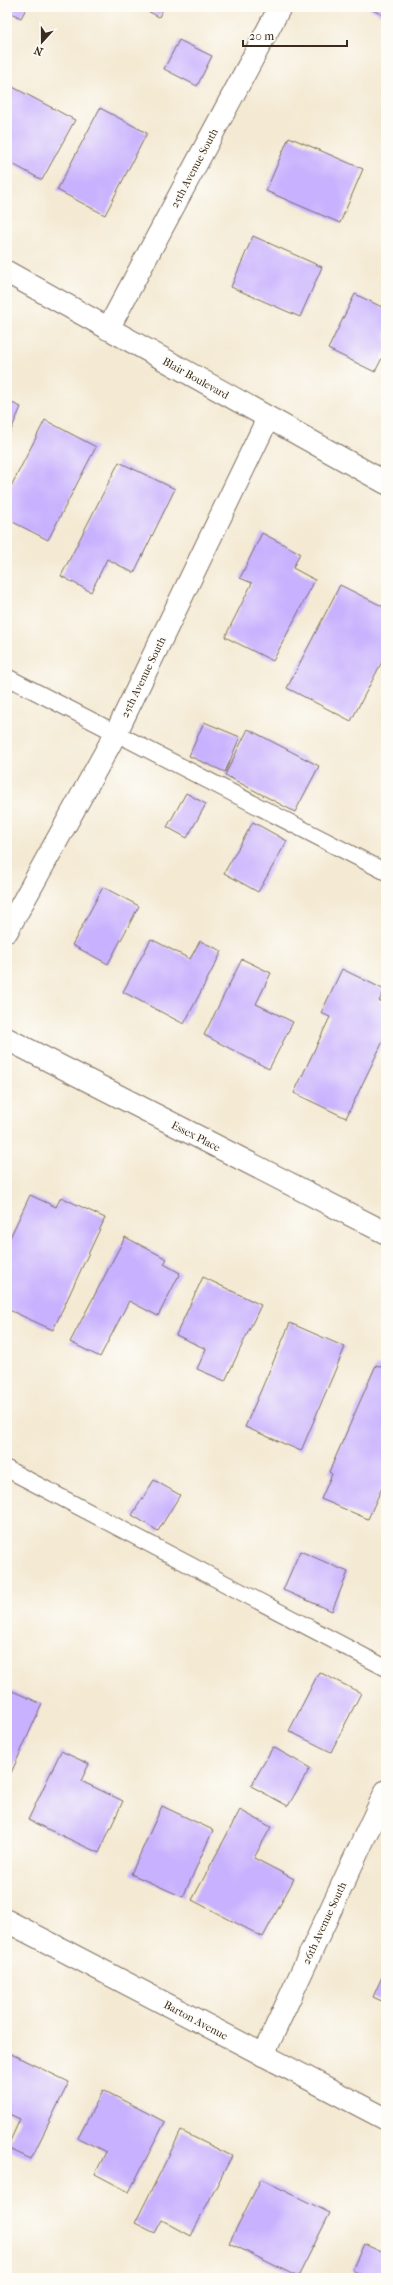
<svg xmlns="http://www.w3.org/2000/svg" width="393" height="2285" viewBox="0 0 393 2285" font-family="'IM FELL French Canon',serif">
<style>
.building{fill:#c8b1fe}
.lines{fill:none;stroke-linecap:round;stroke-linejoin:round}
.service-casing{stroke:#7c6d5e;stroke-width:18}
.minor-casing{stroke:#7c6d5e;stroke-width:24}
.service{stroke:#fff;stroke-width:16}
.minor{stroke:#fff;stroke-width:22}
.labels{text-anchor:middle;stroke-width:3;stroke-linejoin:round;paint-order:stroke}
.street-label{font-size:11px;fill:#3b2a1e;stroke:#fdfcf7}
</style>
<rect width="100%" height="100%" fill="#fdfcf7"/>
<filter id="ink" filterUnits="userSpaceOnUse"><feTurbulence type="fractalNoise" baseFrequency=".025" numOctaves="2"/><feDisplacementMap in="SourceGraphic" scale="8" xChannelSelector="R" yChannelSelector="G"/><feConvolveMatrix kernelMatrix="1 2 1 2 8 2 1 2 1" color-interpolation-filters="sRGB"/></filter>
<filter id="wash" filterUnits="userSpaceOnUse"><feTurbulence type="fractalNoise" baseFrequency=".012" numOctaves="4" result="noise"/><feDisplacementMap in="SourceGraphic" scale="16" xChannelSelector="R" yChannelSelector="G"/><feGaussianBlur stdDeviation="0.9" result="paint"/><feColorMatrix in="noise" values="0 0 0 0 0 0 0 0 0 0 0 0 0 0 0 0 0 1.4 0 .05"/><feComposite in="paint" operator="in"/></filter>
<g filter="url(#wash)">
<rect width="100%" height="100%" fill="#f4ead4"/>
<g id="blocks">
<!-- building -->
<g class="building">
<polygon points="7,7 27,7 21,18 7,11"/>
<polygon points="140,7 164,7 159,17"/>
<polygon points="367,7 386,7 386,17"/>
<polygon points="179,40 212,56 197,86 164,69"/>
<polygon points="9,85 75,120 42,180 7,161 7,89"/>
<polygon points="100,108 147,133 105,215 57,190"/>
<polygon points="289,137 363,169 340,223 266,191"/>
<polygon points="253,236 322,267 300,317 231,287"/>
<polygon points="355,294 386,309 386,350 375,372 328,349"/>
<polygon points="7,401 21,407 7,439"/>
<polygon points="45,420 96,447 48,540 7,519 7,494"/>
<polygon points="119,462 175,489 134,573 107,559 91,592 61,576"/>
<polygon points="262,533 300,553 293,568 315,580 273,661 225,637 252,583 240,578"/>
<polygon points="340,585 386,608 386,654 351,721 287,688"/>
<polygon points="204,722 240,737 225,772 189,756"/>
<polygon points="248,729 319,766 295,812 225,775"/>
<polygon points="186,793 206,804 187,838 167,827"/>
<polygon points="253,822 287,841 258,892 224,873"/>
<polygon points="103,887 139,906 108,964 72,945"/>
<polygon points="151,939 190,959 200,941 222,951 184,1024 123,992"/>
<polygon points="242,959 271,973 256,1004 293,1022 269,1069 204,1035"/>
<polygon points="342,969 385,990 379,1001 386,1004 386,1035 346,1118 294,1093 330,1017 321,1013"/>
<polygon points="30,1195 56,1207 61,1197 105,1218 53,1330 7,1309 7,1244"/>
<polygon points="125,1237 167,1259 164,1264 180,1273 158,1316 129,1301 100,1357 70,1342"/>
<polygon points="203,1277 261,1305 225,1381 197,1369 206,1349 176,1335"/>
<polygon points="290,1323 345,1347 301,1451 245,1427"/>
<polygon points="376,1365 386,1369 386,1479 368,1519 321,1499 332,1474 329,1472"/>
<polygon points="154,1480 180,1495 158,1531 132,1515"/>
<polygon points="300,1551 348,1572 332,1611 283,1590"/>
<polygon points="319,1672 361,1693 331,1752 289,1731"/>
<polygon points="10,1690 42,1704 7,1782 7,1695"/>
<polygon points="273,1747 310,1768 288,1806 251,1786"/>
<polygon points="61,1751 89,1764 81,1781 123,1801 99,1853 28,1820"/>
<polygon points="162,1806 213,1830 183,1897 131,1874"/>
<polygon points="240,1810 271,1827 254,1858 294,1879 263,1937 192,1900"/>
<polygon points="386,1968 386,2003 373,1997"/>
<polygon points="7,2052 69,2082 31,2159 7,2148 20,2119 7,2113"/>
<polygon points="103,2090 165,2122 129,2192 95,2174 106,2152 78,2138"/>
<polygon points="181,2131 232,2156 191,2236 162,2220 155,2233 135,2223"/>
<polygon points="261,2179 330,2213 298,2277 229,2243"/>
<polygon points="364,2244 386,2254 386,2278 363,2278 364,2276 352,2270"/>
</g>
</g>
</g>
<g filter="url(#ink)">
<use href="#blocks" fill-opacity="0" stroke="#7c6d5e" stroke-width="1"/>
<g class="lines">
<!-- service casing -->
<g class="service-casing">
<g id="service">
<polyline points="7,677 386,872"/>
<polyline points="7,1469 386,1668"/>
</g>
</g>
<!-- minor casing -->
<g class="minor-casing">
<g id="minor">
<polyline points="7,272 386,483"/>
<polyline points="108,329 280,7"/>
<polyline points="7,931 116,733 268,418"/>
<polyline points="7,1039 386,1233"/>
<polyline points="7,1921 386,2119"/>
<polyline points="263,2055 386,1791"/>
</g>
</g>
<!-- service -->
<use href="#service" class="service"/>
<!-- minor -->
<use href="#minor" class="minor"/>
</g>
</g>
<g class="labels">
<!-- street labels -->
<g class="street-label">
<text transform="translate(194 168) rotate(-62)" y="4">25th Avenue South</text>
<text transform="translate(196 378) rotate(29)" y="4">Blair Boulevard</text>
<text transform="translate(143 677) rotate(-64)" y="4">25th Avenue South</text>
<text transform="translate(196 1136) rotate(27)" y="4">Essex Place</text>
<text transform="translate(324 1923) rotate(-65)" y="4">26th Avenue South</text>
<text transform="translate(196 2020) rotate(28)" y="4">Barton Avenue</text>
</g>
</g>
<!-- margin -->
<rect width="393" height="2285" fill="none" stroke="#fdfcf7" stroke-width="24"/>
<!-- north arrow -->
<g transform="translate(42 42) rotate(201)" stroke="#fdfcf7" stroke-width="3" paint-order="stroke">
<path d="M0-3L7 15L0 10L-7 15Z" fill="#3b2a1e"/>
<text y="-6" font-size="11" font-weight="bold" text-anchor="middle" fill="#3b2a1e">N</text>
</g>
<!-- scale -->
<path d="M243 40v6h104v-6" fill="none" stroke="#3b2a1e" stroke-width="2"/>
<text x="249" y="40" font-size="12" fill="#3b2a1e" stroke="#fdfcf7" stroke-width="3" paint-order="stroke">20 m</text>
</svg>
